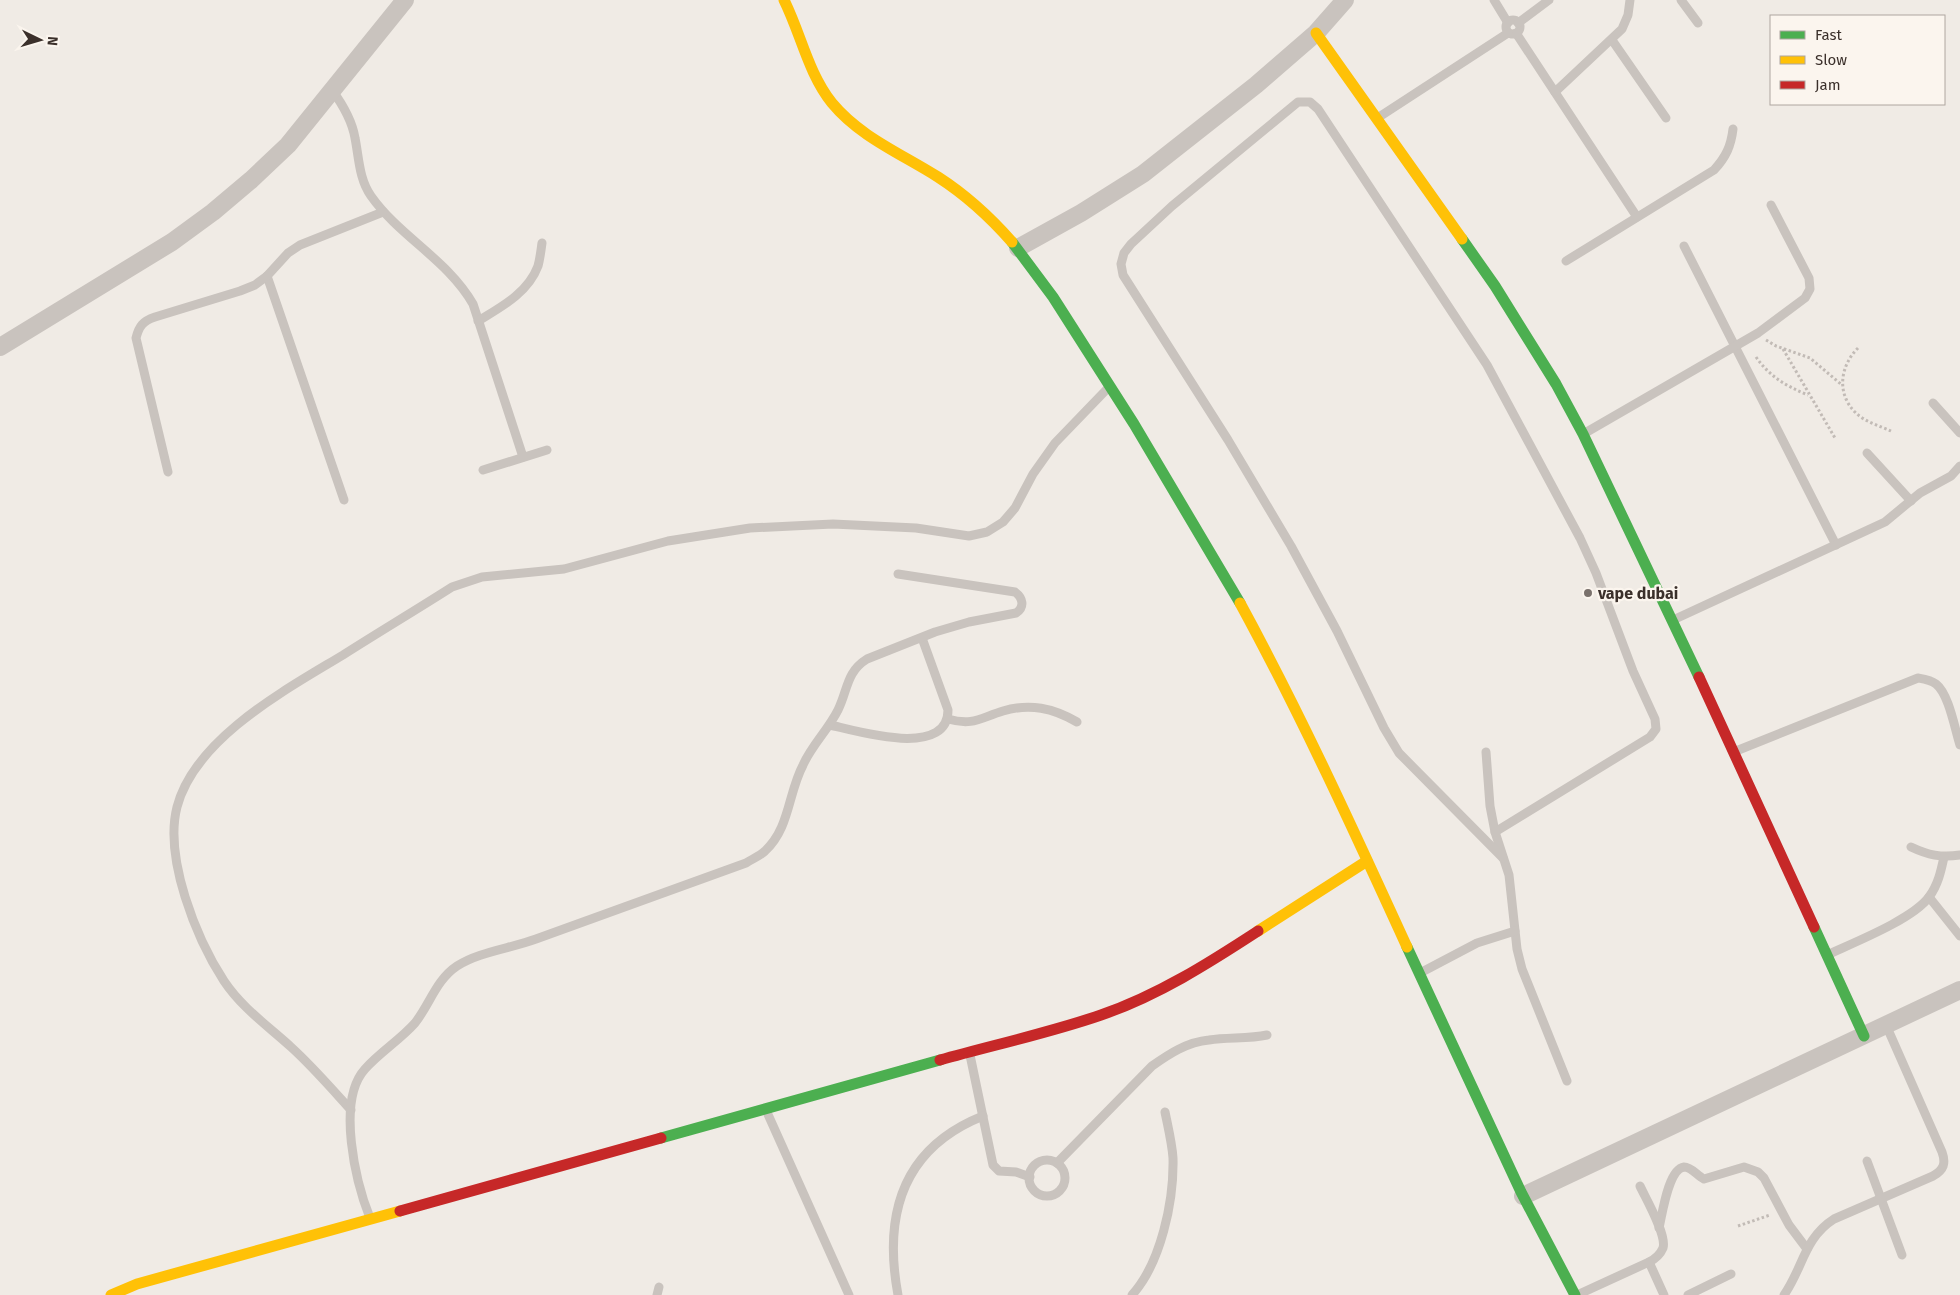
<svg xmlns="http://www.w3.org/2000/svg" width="1960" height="1295" viewBox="0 0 1960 1295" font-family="'Fira Sans',sans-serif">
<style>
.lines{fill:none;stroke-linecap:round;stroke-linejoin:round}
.path{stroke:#c2bbb6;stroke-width:3;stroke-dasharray:2.5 2.5;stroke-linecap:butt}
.lane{stroke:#c9c3be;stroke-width:9}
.street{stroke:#c9c3be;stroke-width:18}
.fast{stroke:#4caf50;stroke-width:11}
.slow{stroke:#ffc107;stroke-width:11}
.jam{stroke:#c62828;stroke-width:11}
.poi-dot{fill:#7a716c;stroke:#fbf5ee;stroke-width:2}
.labels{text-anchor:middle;stroke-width:4.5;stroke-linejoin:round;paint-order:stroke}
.poi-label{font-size:16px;font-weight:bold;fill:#3b302b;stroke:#fbf5ee;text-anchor:start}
</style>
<rect width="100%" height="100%" fill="#f0ebe5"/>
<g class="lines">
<!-- path -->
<g class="path">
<polyline points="1766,340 1776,346 1810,358 1842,385"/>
<path d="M1858 348C1840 366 1836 394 1856 413 1865 422 1880 426 1891 431"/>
<polyline points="1783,349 1835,438"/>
<path d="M1756 357C1770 377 1786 386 1808 395"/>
<polyline points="1738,1226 1770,1215"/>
</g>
<!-- lane -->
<g class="lane">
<polyline points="1494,0 1508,23"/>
<polyline points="1681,0 1698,23"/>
<circle cx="1513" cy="27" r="7"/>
<polyline points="1518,23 1549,0"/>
<polyline points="1516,33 1637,217"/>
<polyline points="1612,40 1666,118"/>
<path d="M332 90C343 105 352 120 355 138 359 158 359 179 371 196 400 237 448 260 473 304L523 457"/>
<polyline points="1555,92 1622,29 1628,15 1630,0"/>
<polyline points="1379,117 1508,33"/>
<polyline points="1684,246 1836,545"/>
<path d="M1566 261 1714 170C1726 157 1731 146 1733 129"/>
<polyline points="267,276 344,500"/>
<path d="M478 321C501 307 528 293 538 266 540 259 541 250 542 243"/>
<polyline points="1933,403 1960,433"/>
<polyline points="1585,433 1758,333 1805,298 1810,289 1809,278 1771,205"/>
<polyline points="1867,453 1911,501"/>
<polyline points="483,470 547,450"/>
<path d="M168 472 136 338C139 326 143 321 155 317L240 291 255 285 267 276 288 253 300 245 383 212"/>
<polyline points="1673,620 1885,522 1920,493 1951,476 1960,466"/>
<path d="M948 719C973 726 980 718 1003 711 1030 703 1053 708 1077 722"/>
<path d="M830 725C857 731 948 759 948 710L922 638"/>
<path d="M1736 751 1918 678C1924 679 1931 680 1936 684 1949 694 1955 730 1960 745"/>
<polyline points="1486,752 1490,806 1495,832 1509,875 1517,949 1522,969 1567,1081"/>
<polyline points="1495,832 1650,737 1656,729 1655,719 1633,671 1596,573 1580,538 1487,365 1318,109 1310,102 1298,102 1172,206 1131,244 1124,253 1121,264 1123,275 1228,440 1291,546 1337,631 1384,728 1399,753 1503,858"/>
<path d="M1911 847C1928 855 1941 858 1960 855"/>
<polyline points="1929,897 1960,936"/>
<path d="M1829 954C1855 942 1913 919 1929 897 1938 885 1941 871 1944 857"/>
<polyline points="1420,973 1477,943 1515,931"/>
<polyline points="970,1055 993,1165 999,1171 1016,1172 1030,1177"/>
<path d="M351 1110C331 1088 312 1066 291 1047 268 1026 242 1008 224 981 196 938 164 858 177 807 195 738 287 689 343 655 379 632 416 610 452 587L482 577 564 569 668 541 750 528 833 524 916 528 969 536 987 532 1003 522 1015 508 1033 474 1055 443 1108 388"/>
<polyline points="766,1110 849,1295"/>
<circle cx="1047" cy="1178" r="18"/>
<polyline points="1867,1161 1902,1255"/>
<path d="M1057 1163 1152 1066C1169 1054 1187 1042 1209 1040 1228 1037 1248 1039 1267 1035"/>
<path d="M370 1218C356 1183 336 1101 365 1069 380 1052 400 1040 415 1023 430 1004 436 980 457 966 478 952 512 948 536 939 606 914 676 888 746 863 752 859 760 856 765 851 790 828 788 793 803 765 812 745 828 730 838 710 848 690 846 672 867 659L935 632 969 622 1016 613C1025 607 1023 598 1015 592L898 574"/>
<path d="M1659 1228C1662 1216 1668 1169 1684 1167 1692 1167 1697 1176 1704 1179L1744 1167 1758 1172 1764 1178 1789 1225 1807 1249"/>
<polyline points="1649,1262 1664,1295"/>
<polyline points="657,1295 659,1287"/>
<path d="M898 1295C883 1214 903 1148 983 1116"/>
<path d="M1132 1295C1161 1263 1174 1201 1173 1158 1172 1143 1168 1127 1165 1112"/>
<path d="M1577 1295 1649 1262C1655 1259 1660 1255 1663 1248 1667 1235 1646 1199 1640 1186"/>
<polyline points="1688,1295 1731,1274"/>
<path d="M1784 1295C1803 1268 1804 1238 1834 1219L1933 1176C1944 1170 1946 1163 1942 1152L1886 1025"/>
</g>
<!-- street -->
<g class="street">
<polyline points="1018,248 1081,213 1143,174 1256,85 1316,33 1345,0"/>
<polyline points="0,347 172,242 213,212 251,180 288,145 405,0"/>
<polyline points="1523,1196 1960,990"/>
</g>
<!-- fast -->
<g class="fast">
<polyline points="1462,239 1495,286 1556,384 1583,434 1699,677"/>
<polyline points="1012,242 1053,297 1134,424 1240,603"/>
<polyline points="1814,927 1864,1036"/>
<polyline points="1407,947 1521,1192 1575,1295"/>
<polyline points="661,1138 940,1060"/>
</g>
<!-- slow -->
<g class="slow">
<path d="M784 0C801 34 808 73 832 103 860 137 902 154 938 177 966 195 990 217 1012 242"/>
<polyline points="1316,33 1462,239"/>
<path d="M1240 603C1301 715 1354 831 1407 947"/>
<polyline points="1258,931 1367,861"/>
<polyline points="111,1295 137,1284 400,1211"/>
</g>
<!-- jam -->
<g class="jam">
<polyline points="1699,677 1814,927"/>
<path d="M940 1060C993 1045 1049 1033 1101 1015 1157 996 1209 963 1258 931"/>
<polyline points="400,1211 661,1138"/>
</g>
</g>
<!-- markers -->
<circle class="poi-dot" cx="1588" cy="593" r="5"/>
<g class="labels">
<!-- poi labels -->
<g class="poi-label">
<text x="1598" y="599">vape dubai</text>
</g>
</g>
<!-- legend -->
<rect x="1770" y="15" width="175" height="90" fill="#fbf5ee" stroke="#aea6a0"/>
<rect x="1780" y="31" width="25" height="8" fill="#4caf50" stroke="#aea6a0"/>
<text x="1815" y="40" font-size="15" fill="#3b302b">Fast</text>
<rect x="1780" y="56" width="25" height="8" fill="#ffc107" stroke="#aea6a0"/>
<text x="1815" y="65" font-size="15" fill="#3b302b">Slow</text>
<rect x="1780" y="81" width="25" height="8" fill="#c62828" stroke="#aea6a0"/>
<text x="1815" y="90" font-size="15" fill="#3b302b">Jam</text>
<!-- north arrow -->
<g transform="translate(40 40) rotate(95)" stroke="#fbf5ee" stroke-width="4" paint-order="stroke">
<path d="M0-4L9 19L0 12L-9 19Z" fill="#3b302b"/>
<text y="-8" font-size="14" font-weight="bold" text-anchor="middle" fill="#3b302b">N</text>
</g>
</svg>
